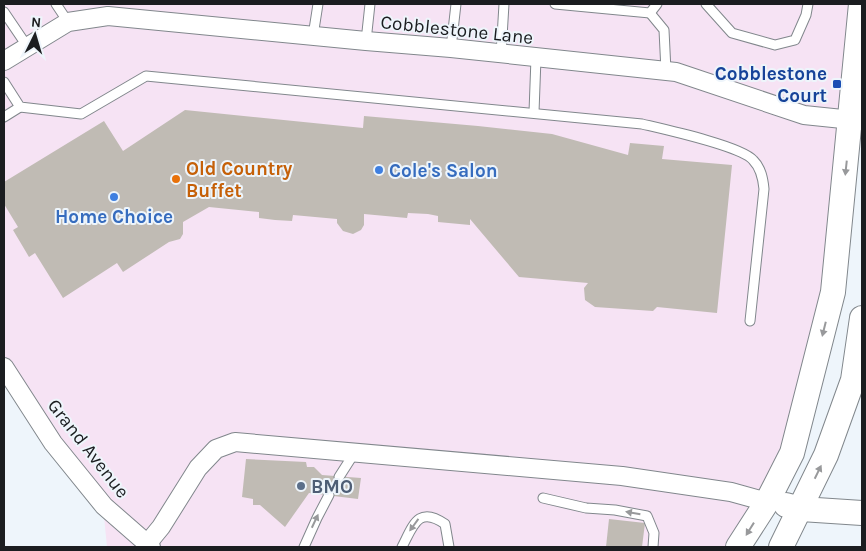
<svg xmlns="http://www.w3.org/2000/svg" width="866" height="551" viewBox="0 0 866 551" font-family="Karla,sans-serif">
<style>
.commercial{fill:#f6e3f4}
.building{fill:#c0bbb4}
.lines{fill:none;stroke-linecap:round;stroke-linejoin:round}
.lane-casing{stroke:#81878c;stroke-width:11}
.street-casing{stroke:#81878c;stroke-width:20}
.secondary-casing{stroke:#81878c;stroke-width:26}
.lane{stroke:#fff;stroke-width:9}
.street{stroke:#fff;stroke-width:18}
.secondary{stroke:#fff;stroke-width:24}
.oneway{fill:#98999b}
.transit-dot{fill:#1a4fb4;stroke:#eef5fb;stroke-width:2}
.shop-dot{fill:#3f7fe0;stroke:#eef5fb;stroke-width:2}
.food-dot{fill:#e8710a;stroke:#eef5fb;stroke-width:2}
.service-dot{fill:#5c6f8a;stroke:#eef5fb;stroke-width:2}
.labels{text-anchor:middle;stroke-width:4;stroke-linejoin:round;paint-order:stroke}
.street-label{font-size:19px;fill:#1b1d20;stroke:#eef5fb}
.transit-label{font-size:19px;font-weight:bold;fill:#164399;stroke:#eef5fb;text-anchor:end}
.food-label{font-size:19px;font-weight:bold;fill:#c56008;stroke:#eef5fb;text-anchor:start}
.shop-label{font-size:19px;font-weight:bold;fill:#366cbe;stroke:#eef5fb;text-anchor:start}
.service-label{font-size:19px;font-weight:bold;fill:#4e5e75;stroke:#eef5fb;text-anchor:start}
</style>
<rect width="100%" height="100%" fill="#eef5fb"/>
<!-- commercial -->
<polygon class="commercial" points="4,4 861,4 833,292 792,453 738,547 107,547 103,506 4,367"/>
<!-- building -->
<g class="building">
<polygon points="185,110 363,128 364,116 478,126 552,134 628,155 630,143 664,146 662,159 732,165 717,313 657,307 653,311 595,307 585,300 584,288 588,283 519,277 470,219 470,225 438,222 438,216 428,214 408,213 407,218 364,214 364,225 361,230 353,234 343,231 337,223 337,219 293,215 292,221 275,220 259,218 259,212 209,207 183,222 183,234 180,239 169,242 123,272 117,263 63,298 35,253 29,257 13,230 18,227 4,204 4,182 104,121 123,151"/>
<polygon points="246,459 306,462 307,467 314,467 322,475 361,478 358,499 309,493 285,527 260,505 253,505 253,499 242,497"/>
<polygon points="609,519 645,523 642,547 606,547"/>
</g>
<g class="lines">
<!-- lane casing -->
<g class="lane-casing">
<g id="lane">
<polyline points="56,4 68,22"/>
<polyline points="555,4 650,13 657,4"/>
<polyline points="706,4 732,33 775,45 795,40 806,15 808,4"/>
<polyline points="4,12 27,46"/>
<polyline points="650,13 664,30 666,71"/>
<polyline points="313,36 318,4"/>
<polyline points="366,41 370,4"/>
<polyline points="451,48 456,4"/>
<polyline points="501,54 504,4"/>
<path d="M4 82 20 107 81 114 146 76 642 124C663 129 741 146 753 160 761 168 763 178 764 189L750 321"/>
<polyline points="534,112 536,58"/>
<polyline points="4,117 20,107"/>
<polyline points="339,477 355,452"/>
<polyline points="543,498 586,508 615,510 647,516 654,533 653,547"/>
<polyline points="304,547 317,518 329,495"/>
<path d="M402 547C413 526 418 505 445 524L449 547"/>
</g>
</g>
<!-- street casing -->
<g class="street-casing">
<g id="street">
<polyline points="4,61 68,22 108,16 366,41 451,48 676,72 804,115 862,121"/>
<polyline points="4,367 53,443 104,506 151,547"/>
<polyline points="147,544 161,527 198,468 216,449 235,442 622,476 731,492 767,502"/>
</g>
</g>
<!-- secondary casing -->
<g class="secondary-casing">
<g id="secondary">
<polyline points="786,505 801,509 862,513"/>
<polyline points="738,547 767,502 792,453 833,292 861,4"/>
<polyline points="781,547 826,455 853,380 862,318"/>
</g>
</g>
<!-- lane -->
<use href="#lane" class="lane"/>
<!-- street -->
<use href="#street" class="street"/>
<!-- secondary -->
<use href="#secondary" class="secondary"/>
</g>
<!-- one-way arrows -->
<defs><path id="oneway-solid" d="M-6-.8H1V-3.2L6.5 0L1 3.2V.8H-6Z" transform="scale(1.25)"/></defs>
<g class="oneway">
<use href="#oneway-solid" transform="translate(846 168) rotate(96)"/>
<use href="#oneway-solid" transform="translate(824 329) rotate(104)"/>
<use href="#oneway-solid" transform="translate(818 472) rotate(-64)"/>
<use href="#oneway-solid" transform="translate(633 513) rotate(-170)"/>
<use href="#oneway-solid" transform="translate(315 521) rotate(-65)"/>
<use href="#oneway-solid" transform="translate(414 525) rotate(126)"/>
<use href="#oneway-solid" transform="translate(750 529) rotate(122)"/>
</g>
<!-- markers -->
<rect class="transit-dot" x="832" y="79" width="10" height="10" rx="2.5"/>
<g class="shop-dot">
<circle cx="379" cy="170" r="5"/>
<circle cx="114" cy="197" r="5"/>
</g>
<circle class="food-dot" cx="176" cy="179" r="5"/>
<circle class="service-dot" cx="301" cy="486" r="5"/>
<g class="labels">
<!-- street labels -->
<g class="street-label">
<text transform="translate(457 29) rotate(6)" y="7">Cobblestone Lane</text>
<text transform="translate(89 448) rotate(52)" y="7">Grand Avenue</text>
</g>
<!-- transit labels -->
<g class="transit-label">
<text x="827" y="80">Cobblestone<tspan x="827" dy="22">Court</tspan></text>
</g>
<!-- food labels -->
<g class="food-label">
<text x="186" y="175">Old Country<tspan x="186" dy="22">Buffet</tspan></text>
</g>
<!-- shop labels -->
<g class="shop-label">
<text x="389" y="177">Cole's Salon</text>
<text x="114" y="223" text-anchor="middle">Home Choice</text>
</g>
<!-- service labels -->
<g class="service-label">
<text x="311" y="493">BMO</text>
</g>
</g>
<!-- border -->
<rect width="866" height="551" fill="none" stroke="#1b1d20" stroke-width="10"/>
<!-- north arrow -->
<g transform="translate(35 35) rotate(5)" stroke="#eef5fb" stroke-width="4" paint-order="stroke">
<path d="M0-4L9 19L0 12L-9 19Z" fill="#1b1d20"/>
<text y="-8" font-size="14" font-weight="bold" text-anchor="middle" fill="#1b1d20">N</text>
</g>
</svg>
